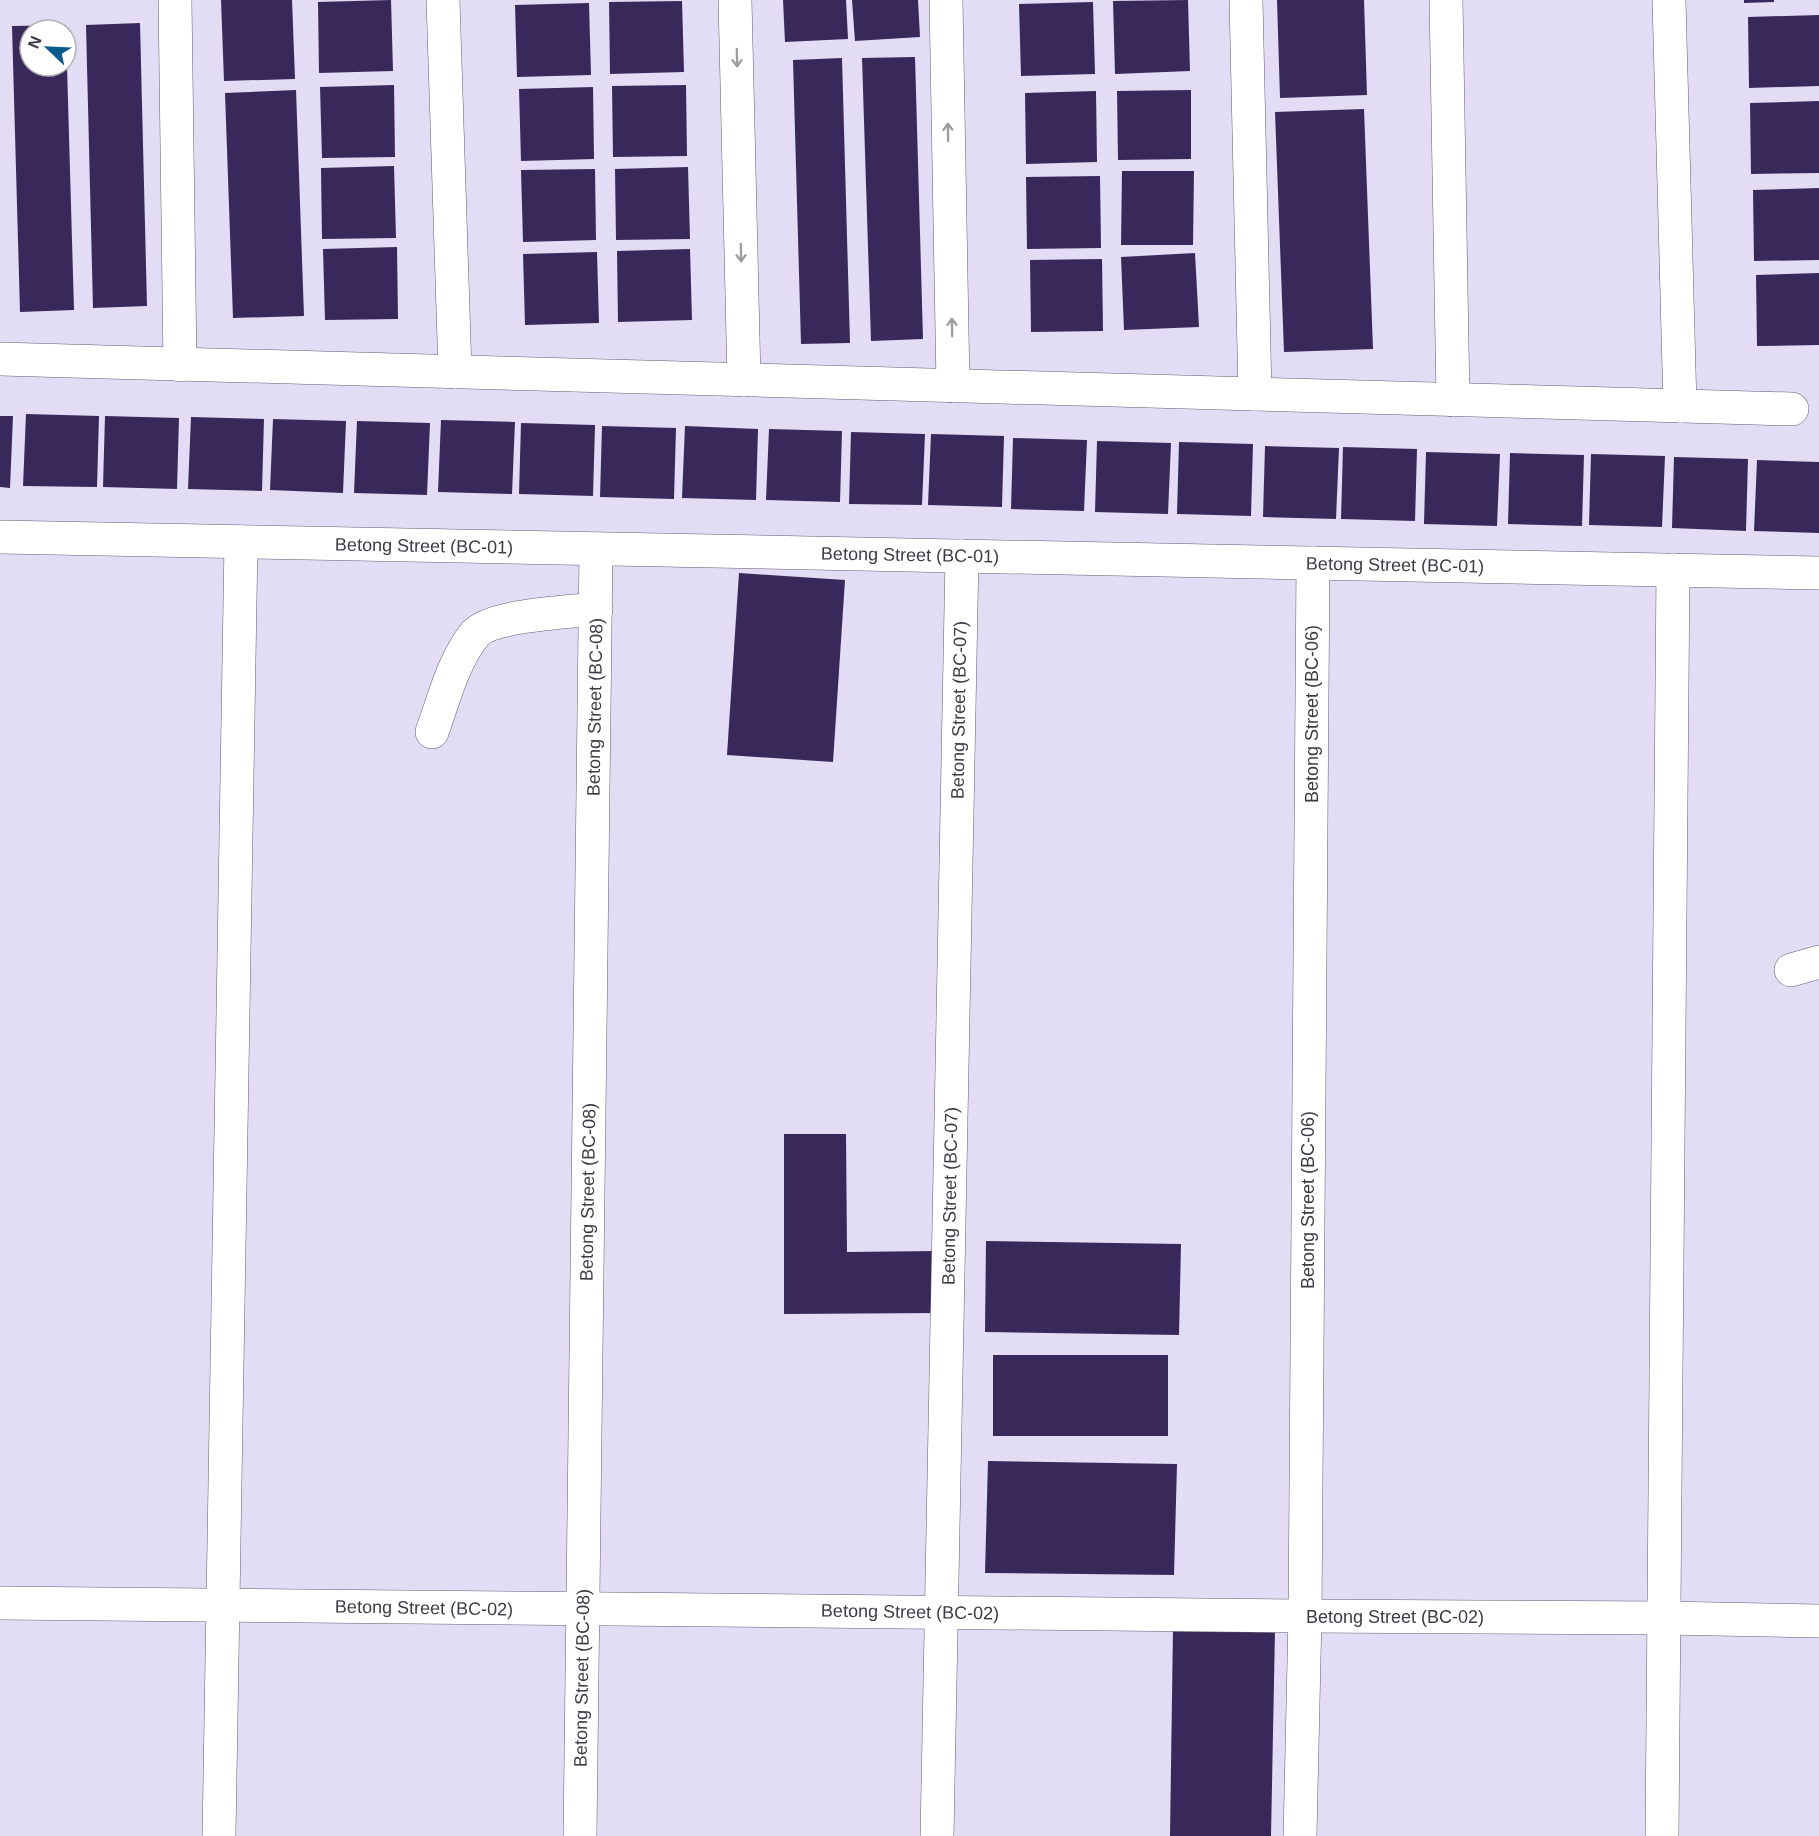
<svg xmlns="http://www.w3.org/2000/svg" width="1819" height="1836" viewBox="0 0 1819 1836" font-family="Arial,sans-serif">
<style>
.building{fill:#39295a}
.lines{fill:none;stroke-linecap:round;stroke-linejoin:round}
.minor-casing{stroke:#625d72;stroke-width:34}
.minor{stroke:#fff;stroke-width:33}
.oneway{stroke:#9e9da2}
.labels{text-anchor:middle;stroke-width:6;stroke-linejoin:round;paint-order:stroke}
.street-label{font-size:18px;fill:#3e3b45;stroke:#fff}
</style>
<rect width="100%" height="100%" fill="#e2dcf5"/>
<!-- building -->
<g class="building">
<polygon points="221,0 292,0 295,79 224,81"/>
<polygon points="391,0 393,71 319,73 318,2"/>
<polygon points="783,0 846,0 848,39 785,42"/>
<polygon points="852,0 918,0 920,37 855,41"/>
<polygon points="1188,0 1190,71 1115,74 1113,1"/>
<polygon points="1277,0 1364,0 1367,95 1280,98"/>
<polygon points="1744,0 1774,0 1774,2 1744,3"/>
<polygon points="682,1 684,72 610,74 609,2"/>
<polygon points="1093,2 1095,74 1021,76 1019,4"/>
<polygon points="589,3 591,75 517,77 515,5"/>
<polygon points="1819,15 1819,86 1749,88 1748,17"/>
<polygon points="140,23 147,306 93,308 86,25"/>
<polygon points="66,25 66,30 30,30 30,66 67,66 74,310 20,312 12,26"/>
<polygon points="915,57 923,339 871,341 862,58"/>
<polygon points="842,58 850,343 801,344 793,60"/>
<polygon points="394,85 395,157 322,158 320,87"/>
<polygon points="686,85 687,156 613,157 612,86"/>
<polygon points="593,87 594,159 521,161 519,89"/>
<polygon points="296,90 304,316 233,318 225,93"/>
<polygon points="1191,90 1191,159 1118,160 1117,91"/>
<polygon points="1096,91 1097,162 1026,164 1025,93"/>
<polygon points="1819,101 1819,173 1751,174 1750,103"/>
<polygon points="1364,109 1373,349 1284,352 1275,112"/>
<polygon points="394,166 396,238 322,239 321,168"/>
<polygon points="688,167 690,239 616,240 615,169"/>
<polygon points="595,169 596,240 523,242 521,170"/>
<polygon points="1122,171 1194,171 1193,245 1121,245"/>
<polygon points="1100,176 1101,248 1027,249 1026,177"/>
<polygon points="1819,188 1819,260 1754,261 1753,190"/>
<polygon points="397,247 398,319 325,320 323,249"/>
<polygon points="690,249 692,320 618,322 617,251"/>
<polygon points="597,252 599,323 525,325 523,254"/>
<polygon points="1195,253 1199,327 1124,330 1121,257"/>
<polygon points="1102,259 1103,331 1031,332 1030,260"/>
<polygon points="1819,273 1819,345 1757,346 1756,275"/>
<polygon points="26,414 99,416 97,487 23,486"/>
<polygon points="0,416 13,416 10,488 0,487"/>
<polygon points="105,416 179,418 177,489 103,487"/>
<polygon points="191,417 264,419 262,491 188,489"/>
<polygon points="273,419 346,421 343,493 270,490"/>
<polygon points="441,420 515,422 512,494 438,492"/>
<polygon points="357,421 430,423 427,495 354,493"/>
<polygon points="521,423 595,425 593,496 519,494"/>
<polygon points="602,426 676,428 674,499 600,497"/>
<polygon points="685,426 758,429 756,500 682,498"/>
<polygon points="769,429 842,431 840,502 766,500"/>
<polygon points="851,432 925,434 922,505 849,504"/>
<polygon points="931,434 1004,436 1002,507 928,505"/>
<polygon points="1013,438 1087,440 1084,511 1011,509"/>
<polygon points="1097,441 1171,443 1168,514 1095,512"/>
<polygon points="1179,442 1253,444 1251,516 1177,514"/>
<polygon points="1265,446 1339,448 1336,519 1263,517"/>
<polygon points="1343,447 1417,449 1415,521 1341,519"/>
<polygon points="1426,452 1500,454 1497,526 1424,524"/>
<polygon points="1510,453 1584,455 1582,526 1508,524"/>
<polygon points="1591,454 1665,456 1662,527 1589,525"/>
<polygon points="1674,457 1748,459 1746,531 1672,528"/>
<polygon points="1757,460 1819,462 1819,533 1754,531"/>
<polygon points="739,573 845,580 833,762 727,755"/>
<polygon points="784,1134 846,1134 847,1252 937,1251 937,1313 784,1314"/>
<polygon points="986,1241 1181,1244 1179,1335 985,1332"/>
<rect x="993" y="1355" width="175" height="81"/>
<polygon points="988,1461 1177,1464 1174,1575 985,1573"/>
<polygon points="1173,1629 1275,1630 1271,1836 1170,1836"/>
</g>
<g class="lines">
<!-- minor casing -->
<g class="minor-casing">
<g id="minor">
<polyline points="175,0 180,365"/>
<polyline points="443,0 455,372"/>
<polyline points="735,0 744,380"/>
<polyline points="946,0 953,386"/>
<polyline points="1246,0 1255,394"/>
<polyline points="1446,0 1453,400"/>
<polyline points="1669,0 1680,406"/>
<polyline points="0,359 1792,409"/>
<polyline points="0,537 1819,573"/>
<path d="M432 732C444 699 453 661 475 634 491 615 570 612 596 609"/>
<polyline points="1791,970 1819,962"/>
<polyline points="0,1603 1305,1616 1664,1618 1819,1621"/>
<polyline points="219,1836 241,542"/>
<polyline points="580,1836 596,549"/>
<polyline points="937,1836 962,556"/>
<polyline points="1300,1836 1305,1616 1313,563"/>
<polyline points="1662,1836 1673,570"/>
</g>
</g>
<!-- minor -->
<use href="#minor" class="minor"/>
</g>
<!-- one-way arrows -->
<defs><path id="oneway-shaft" d="M-6 0H5M1.5-3L5.5 0L1.5 3" fill="none" stroke-width="1.6" stroke-linecap="round" stroke-linejoin="round" transform="scale(1.5)"/></defs>
<g class="oneway">
<use href="#oneway-shaft" transform="translate(737 58) rotate(89)"/>
<use href="#oneway-shaft" transform="translate(948 132) rotate(-91)"/>
<use href="#oneway-shaft" transform="translate(741 253) rotate(89)"/>
<use href="#oneway-shaft" transform="translate(952 327) rotate(-91)"/>
</g>
<g class="labels">
<!-- street labels -->
<g class="street-label">
<text transform="translate(424 546) rotate(1)" y="6">Betong Street (BC-01)</text>
<text transform="translate(910 555) rotate(1)" y="6">Betong Street (BC-01)</text>
<text transform="translate(1395 565) rotate(1)" y="6">Betong Street (BC-01)</text>
<text transform="translate(595 707) rotate(-89)" y="6">Betong Street (BC-08)</text>
<text transform="translate(959 710) rotate(-89)" y="6">Betong Street (BC-07)</text>
<text transform="translate(1312 714) rotate(-90)" y="6">Betong Street (BC-06)</text>
<text transform="translate(588 1192) rotate(-89)" y="6">Betong Street (BC-08)</text>
<text transform="translate(950 1196) rotate(-89)" y="6">Betong Street (BC-07)</text>
<text transform="translate(1308 1200) rotate(-90)" y="6">Betong Street (BC-06)</text>
<text transform="translate(424 1608) rotate(1)" y="6">Betong Street (BC-02)</text>
<text transform="translate(910 1612) rotate(1)" y="6">Betong Street (BC-02)</text>
<text x="1395" y="1623">Betong Street (BC-02)</text>
<text transform="translate(582 1678) rotate(-89)" y="6">Betong Street (BC-08)</text>
</g>
</g>
<!-- north arrow -->
<g transform="translate(48 48) rotate(293)"><circle r="28" fill="#ffffff" stroke="#b2b1b5" stroke-width="1.5"/>
<path d="M0-4.5L10 22L0 15L-10 22Z" fill="#075b8d"/>
<text y="-9" font-size="16" font-weight="bold" text-anchor="middle" fill="#3e3b45">N</text>
</g>
</svg>
